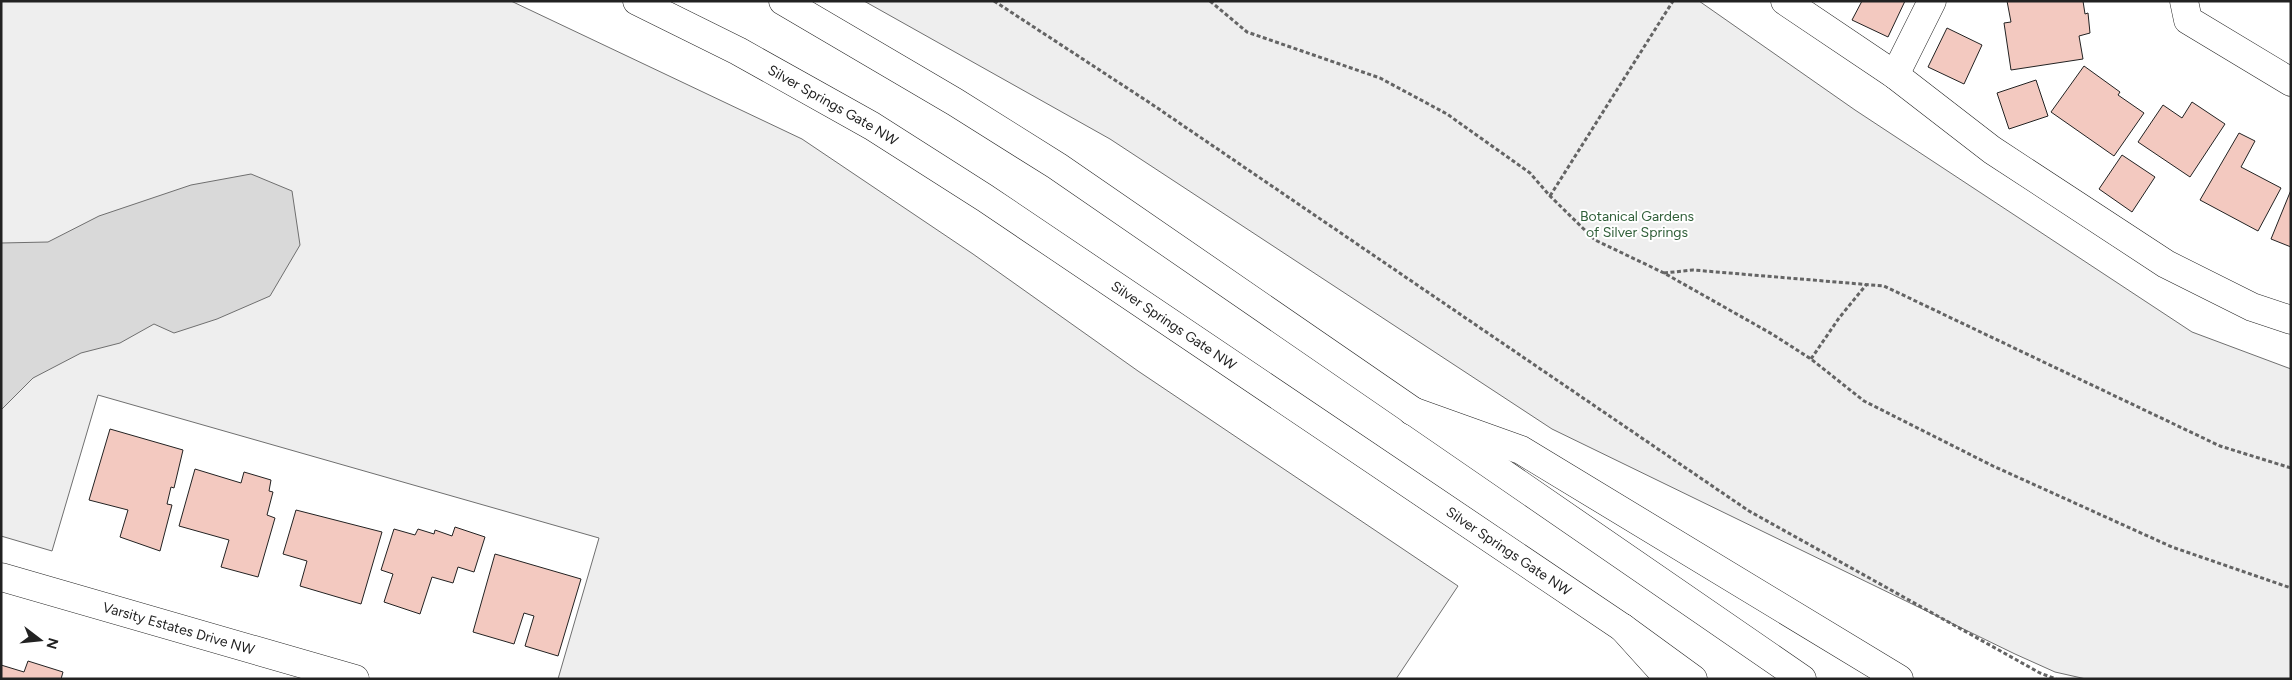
<svg xmlns="http://www.w3.org/2000/svg" width="2292" height="680" viewBox="0 0 2292 680" font-family="Figtree,sans-serif">
<style>
.green{fill:#eee;stroke:#6f6f6f}
.water{fill:#d9d9d9;stroke:#6f6f6f}
.building{fill:#f3c9c0;stroke:#222}
.lines{fill:none;stroke-linecap:round;stroke-linejoin:round}
.minor-casing{stroke:#222;stroke-width:29}
.highway-casing{stroke:#222;stroke-width:29}
.path{stroke:#646464;stroke-width:3;stroke-dasharray:4 2.5;stroke-linecap:butt}
.minor{stroke:#fff;stroke-width:28}
.highway{stroke:#fff;stroke-width:28}
.labels{text-anchor:middle;stroke-width:4;stroke-linejoin:round;paint-order:stroke}
.street-label{font-size:14px;fill:#222;stroke:#fff}
.park-label{font-size:14px;fill:#2f5e38;stroke:#fff}
</style>
<rect width="100%" height="100%" fill="#fff"/>
<!-- green -->
<g class="green">
<polygon points="1,1 511,1 802,139 973,254 1138,371 1458,586 1396,679 558,679 599,538 98,395 52,551 1,536"/>
<polygon points="864,1 1699,1 1855,110 2192,332 2291,369 2291,679 2086,679 2055,672 2015,654 1552,429 1110,139"/>
</g>
<!-- water -->
<polygon class="water" points="251,174 292,191 300,245 270,296 217,319 174,333 154,324 120,343 81,353 33,378 1,410 1,243 48,242 99,216 191,185"/>
<!-- building -->
<g class="building">
<polygon points="1862,1 1905,1 1888,37 1852,20"/>
<polygon points="2007,1 2083,1 2085,14 2088,13 2090,33 2079,36 2083,59 2011,70 2004,23 2011,22"/>
<polygon points="1947,28 1982,45 1964,84 1928,67"/>
<polygon points="2084,66 2120,92 2118,95 2144,113 2114,156 2051,112"/>
<polygon points="2036,80 2048,116 2009,129 1997,93"/>
<polygon points="2192,102 2225,124 2190,177 2138,142 2163,105 2182,118"/>
<polygon points="2239,133 2255,141 2241,167 2281,188 2258,231 2200,200"/>
<polygon points="2122,155 2155,177 2132,212 2099,189"/>
<polygon points="2291,190 2291,247 2271,239"/>
<polygon points="110,429 183,450 174,488 171,487 167,504 172,505 160,551 120,537 128,510 89,500"/>
<polygon points="195,469 241,483 244,472 271,480 269,491 273,492 267,515 275,518 258,577 221,567 229,540 179,526"/>
<polygon points="296,510 382,532 361,604 300,586 307,561 283,554"/>
<polygon points="455,527 485,537 474,572 458,567 453,583 432,577 420,614 384,602 393,574 381,570 394,529 415,535 418,529 434,534 435,530 452,536"/>
<polygon points="495,554 581,579 558,656 525,646 534,616 524,613 514,644 473,632"/>
<polygon points="28,661 63,672 61,679 1,679 1,665 24,672"/>
</g>
<g class="lines">
<!-- minor casing -->
<g class="minor-casing">
<g id="minor">
<path id="s1" d="M637 1 738 51 872 126 985 198 1623 628 1693 679"/>
<polyline points="783,1 955,102 1057,166 1802,679"/>
<polyline points="1785,1 1895,75 1992,150 2166,264 2252,307 2291,320"/>
<polyline points="2184,1 2188,20 2291,82"/>
<polyline points="1895,75 1932,1"/>
<path id="s2" d="M1 577 355 679"/>
</g>
</g>
<!-- highway casing -->
<g class="highway-casing">
<g id="highway">
<polyline points="1412,411 1521,450 1899,679"/>
<polyline points="1623,628 1669,679"/>
</g>
</g>
<!-- path -->
<g class="path">
<polyline points="994,1 1150,103 1749,511 2040,673 2056,679"/>
<polyline points="1210,1 1247,32 1380,78 1447,114 1530,173 1550,196 1595,240 1664,273 1772,334 1811,359 1864,401 1993,466 2172,547 2291,588"/>
<polyline points="1550,196 1673,1"/>
<polyline points="1664,273 1693,270 1884,286 2220,446 2291,468"/>
<polyline points="1811,359 1839,318 1866,285"/>
</g>
<!-- minor -->
<use href="#minor" class="minor"/>
<!-- highway -->
<use href="#highway" class="highway"/>
</g>
<g class="labels">
<!-- street labels -->
<g class="street-label">
<text dy="5" stroke="none"><textPath href="#s1" startOffset="222">Silver Springs Gate NW</textPath></text>
<text dy="5" stroke="none"><textPath href="#s1" startOffset="628">Silver Springs Gate NW</textPath></text>
<text dy="5" stroke="none"><textPath href="#s1" startOffset="1032">Silver Springs Gate NW</textPath></text>
<text dy="5" stroke="none"><textPath href="#s2" startOffset="185">Varsity Estates Drive NW</textPath></text>
</g>
<!-- park labels -->
<g class="park-label">
<text x="1637" y="221">Botanical Gardens<tspan x="1637" dy="16">of Silver Springs</tspan></text>
</g>
</g>
<!-- border -->
<rect width="2292" height="680" fill="none" stroke="#222222" stroke-width="5"/>
<!-- north arrow -->
<g transform="translate(40 640) rotate(106)" stroke="#ffffff" stroke-width="4" paint-order="stroke">
<path d="M0-4L9 19L0 12L-9 19Z" fill="#222222"/>
<text y="-8" font-size="14" font-weight="bold" text-anchor="middle" fill="#222222">N</text>
</g>
</svg>
